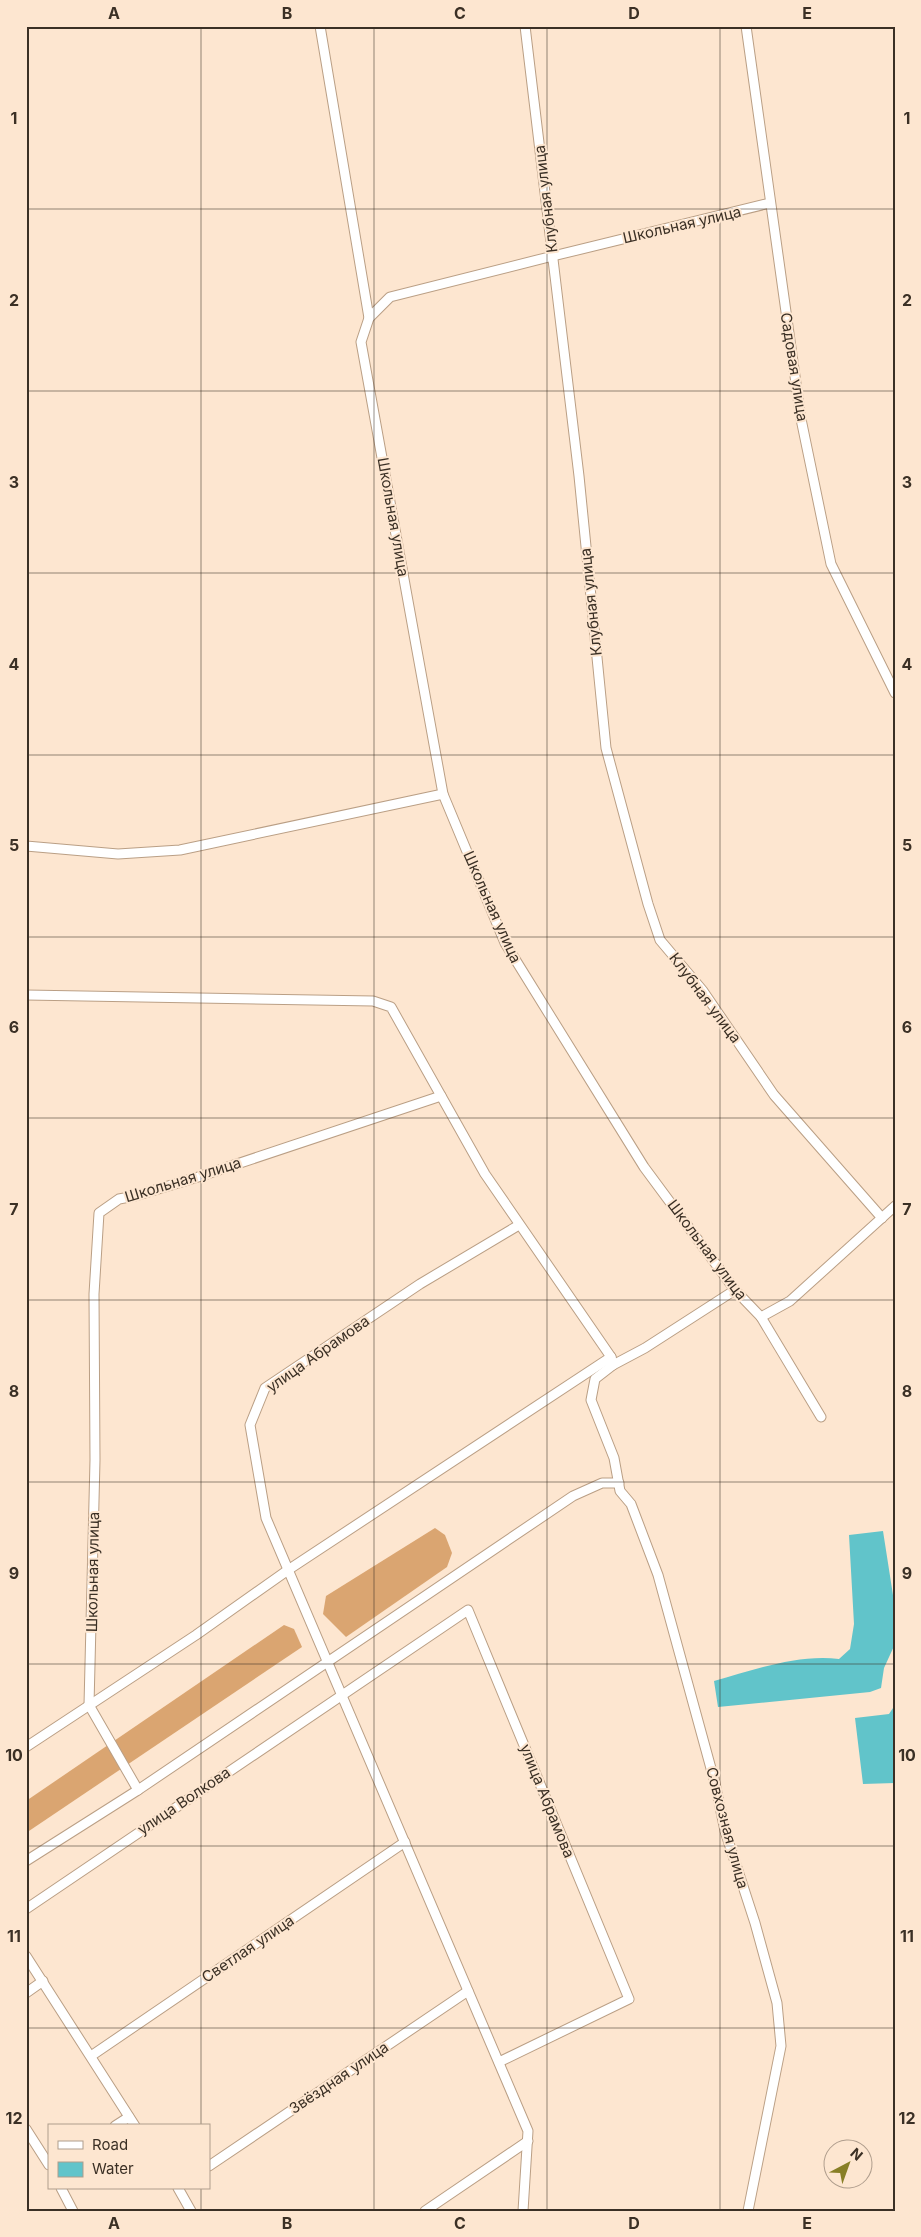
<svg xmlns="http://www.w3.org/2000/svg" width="921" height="2237" viewBox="0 0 921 2237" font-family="Inter,sans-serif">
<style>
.forest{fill:#daa571}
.water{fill:#61c4ca}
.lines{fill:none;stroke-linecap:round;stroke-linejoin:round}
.minor-casing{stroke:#ba9f85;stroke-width:11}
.minor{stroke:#fff;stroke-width:9}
.grid{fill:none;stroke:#3b3025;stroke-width:1;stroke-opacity:0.55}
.labels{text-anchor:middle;stroke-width:4;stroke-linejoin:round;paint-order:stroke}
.street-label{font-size:15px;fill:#3b3025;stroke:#fde6d0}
.neatline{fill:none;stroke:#3b3025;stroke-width:2}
.grid-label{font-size:16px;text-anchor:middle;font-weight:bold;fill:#3b3025}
</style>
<rect width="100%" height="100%" fill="#fde6d0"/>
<!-- forest -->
<g class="forest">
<polygon points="435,1528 445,1535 452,1553 447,1567 346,1637 323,1614 326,1596"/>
<polygon points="284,1625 294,1629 302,1647 26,1833 26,1801"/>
</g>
<!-- water -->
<g class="water">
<path d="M883 1531 895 1608V1644L884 1668 881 1688 870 1692 718 1707 714 1681C754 1670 797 1654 839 1659L850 1649 854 1624 849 1535Z"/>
<polygon points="895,1705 895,1783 863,1784 855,1718 889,1714"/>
</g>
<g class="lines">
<!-- minor casing -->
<g class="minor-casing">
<g id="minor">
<polyline points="320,26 369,318"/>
<polyline points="525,26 579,476 606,748 648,904 660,940 703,991 774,1095 882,1218"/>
<polyline points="746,26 801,419 831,564 895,693"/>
<polyline points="770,203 553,256 390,297 369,318 361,342 443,794 505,943 644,1167 735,1290 761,1317 821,1417"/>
<polyline points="26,846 118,854 180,850 443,794"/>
<polyline points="26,995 373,1001 391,1007 485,1174 611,1357 613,1365 595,1379 591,1400 614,1458 620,1491 631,1504 658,1575 715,1783 725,1831 755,1923 777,2003 781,2046 748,2211"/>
<polyline points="519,1225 420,1284 265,1388 250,1425 266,1518 528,2131 523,2211"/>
<polyline points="761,1317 790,1301 895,1206"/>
<polyline points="613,1365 645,1348 735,1290"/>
<polyline points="89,1705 95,1460 94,1294 99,1213 119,1199 135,1196 198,1177 441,1096"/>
<polyline points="89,1705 138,1790"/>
<polyline points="26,1747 196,1635 288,1570 611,1357"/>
<polyline points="26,1861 138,1790 573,1496 602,1483 619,1483"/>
<polyline points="26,1909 468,1610 629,1999 499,2062"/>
<polyline points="26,1956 135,2126"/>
<polyline points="26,1993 43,1981"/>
<polyline points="91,2056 405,1842"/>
<polyline points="115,2126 129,2117"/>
<polyline points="26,2129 49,2165"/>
<polyline points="209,2166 468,1991"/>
<polyline points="61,2188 73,2211"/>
<polyline points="178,2188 191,2211"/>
<polyline points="425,2211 528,2141"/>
</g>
</g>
<!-- minor -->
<use href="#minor" class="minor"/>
</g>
<!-- grid -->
<path class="grid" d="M201 26V2126M374 26V2211M547 26V2211M720 26V2211M26 209H895M26 391H895M26 573H895M26 755H895M26 937H895M26 1118H895M26 1300H895M26 1482H895M26 1664H895M26 1846H895M26 2028H895M201 2188V2211"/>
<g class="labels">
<!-- street labels -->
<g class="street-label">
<text transform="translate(546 199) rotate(-97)" y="5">Клубная улица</text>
<text transform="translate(682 225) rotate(-13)" y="5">Школьная улица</text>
<text transform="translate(794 367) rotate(81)" y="5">Садовая улица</text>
<text transform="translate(393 517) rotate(80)" y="5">Школьная улица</text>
<text transform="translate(591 602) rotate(-96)" y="5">Клубная улица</text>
<text transform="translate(492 907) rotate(66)" y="5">Школьная улица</text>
<text transform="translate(705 998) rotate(53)" y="5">Клубная улица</text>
<text transform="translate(183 1180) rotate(-17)" y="5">Школьная улица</text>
<text transform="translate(707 1250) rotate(53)" y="5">Школьная улица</text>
<text transform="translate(318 1354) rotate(-35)" y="5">улица Абрамова</text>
<text transform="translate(93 1572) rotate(-89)" y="5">Школьная улица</text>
<text transform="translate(184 1801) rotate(-34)" y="5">улица Волкова</text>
<text transform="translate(547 1801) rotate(68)" y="5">улица Абрамова</text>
<text transform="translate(727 1828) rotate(75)" y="5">Совхозная улица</text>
<text transform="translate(248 1949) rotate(-34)" y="5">Светлая улица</text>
<text transform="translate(339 2078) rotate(-34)" y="5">Звёздная улица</text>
</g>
</g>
<!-- border -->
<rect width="921" height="2237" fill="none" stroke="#fde6d0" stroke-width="55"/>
<!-- legend -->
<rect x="48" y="2124" width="162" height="65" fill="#fde6d0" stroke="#af9d8c"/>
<rect x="58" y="2141" width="25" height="8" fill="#ffffff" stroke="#af9d8c"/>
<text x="92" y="2150" font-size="15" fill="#3b3025">Road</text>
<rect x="58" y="2162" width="25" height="15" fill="#61c4ca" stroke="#af9d8c"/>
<text x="92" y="2174" font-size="15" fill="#3b3025">Water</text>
<!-- north arrow -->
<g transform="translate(848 2164) rotate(41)"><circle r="24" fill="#fde6d0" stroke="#af9d8c"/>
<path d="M0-4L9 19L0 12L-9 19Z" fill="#887f26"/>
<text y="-8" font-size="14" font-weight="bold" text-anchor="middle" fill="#3b3025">N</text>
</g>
<rect x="28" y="28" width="866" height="2182" class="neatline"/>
<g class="grid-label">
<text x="114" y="19">A</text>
<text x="287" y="19">B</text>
<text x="460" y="19">C</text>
<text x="634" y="19">D</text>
<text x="807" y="19">E</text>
<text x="14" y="124">1</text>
<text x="907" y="124">1</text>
<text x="14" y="306">2</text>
<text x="907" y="306">2</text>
<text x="14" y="488">3</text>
<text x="907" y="488">3</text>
<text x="14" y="670">4</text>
<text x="907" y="670">4</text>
<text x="14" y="851">5</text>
<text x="907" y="851">5</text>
<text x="14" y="1033">6</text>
<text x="907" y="1033">6</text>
<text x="14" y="1215">7</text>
<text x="907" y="1215">7</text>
<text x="14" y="1397">8</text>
<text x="907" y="1397">8</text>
<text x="14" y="1579">9</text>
<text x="907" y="1579">9</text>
<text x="14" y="1761">10</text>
<text x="907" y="1761">10</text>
<text x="14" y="1942">11</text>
<text x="907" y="1942">11</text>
<text x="14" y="2124">12</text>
<text x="907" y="2124">12</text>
<text x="114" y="2229">A</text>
<text x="287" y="2229">B</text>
<text x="460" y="2229">C</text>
<text x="634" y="2229">D</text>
<text x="807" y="2229">E</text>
</g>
</svg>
